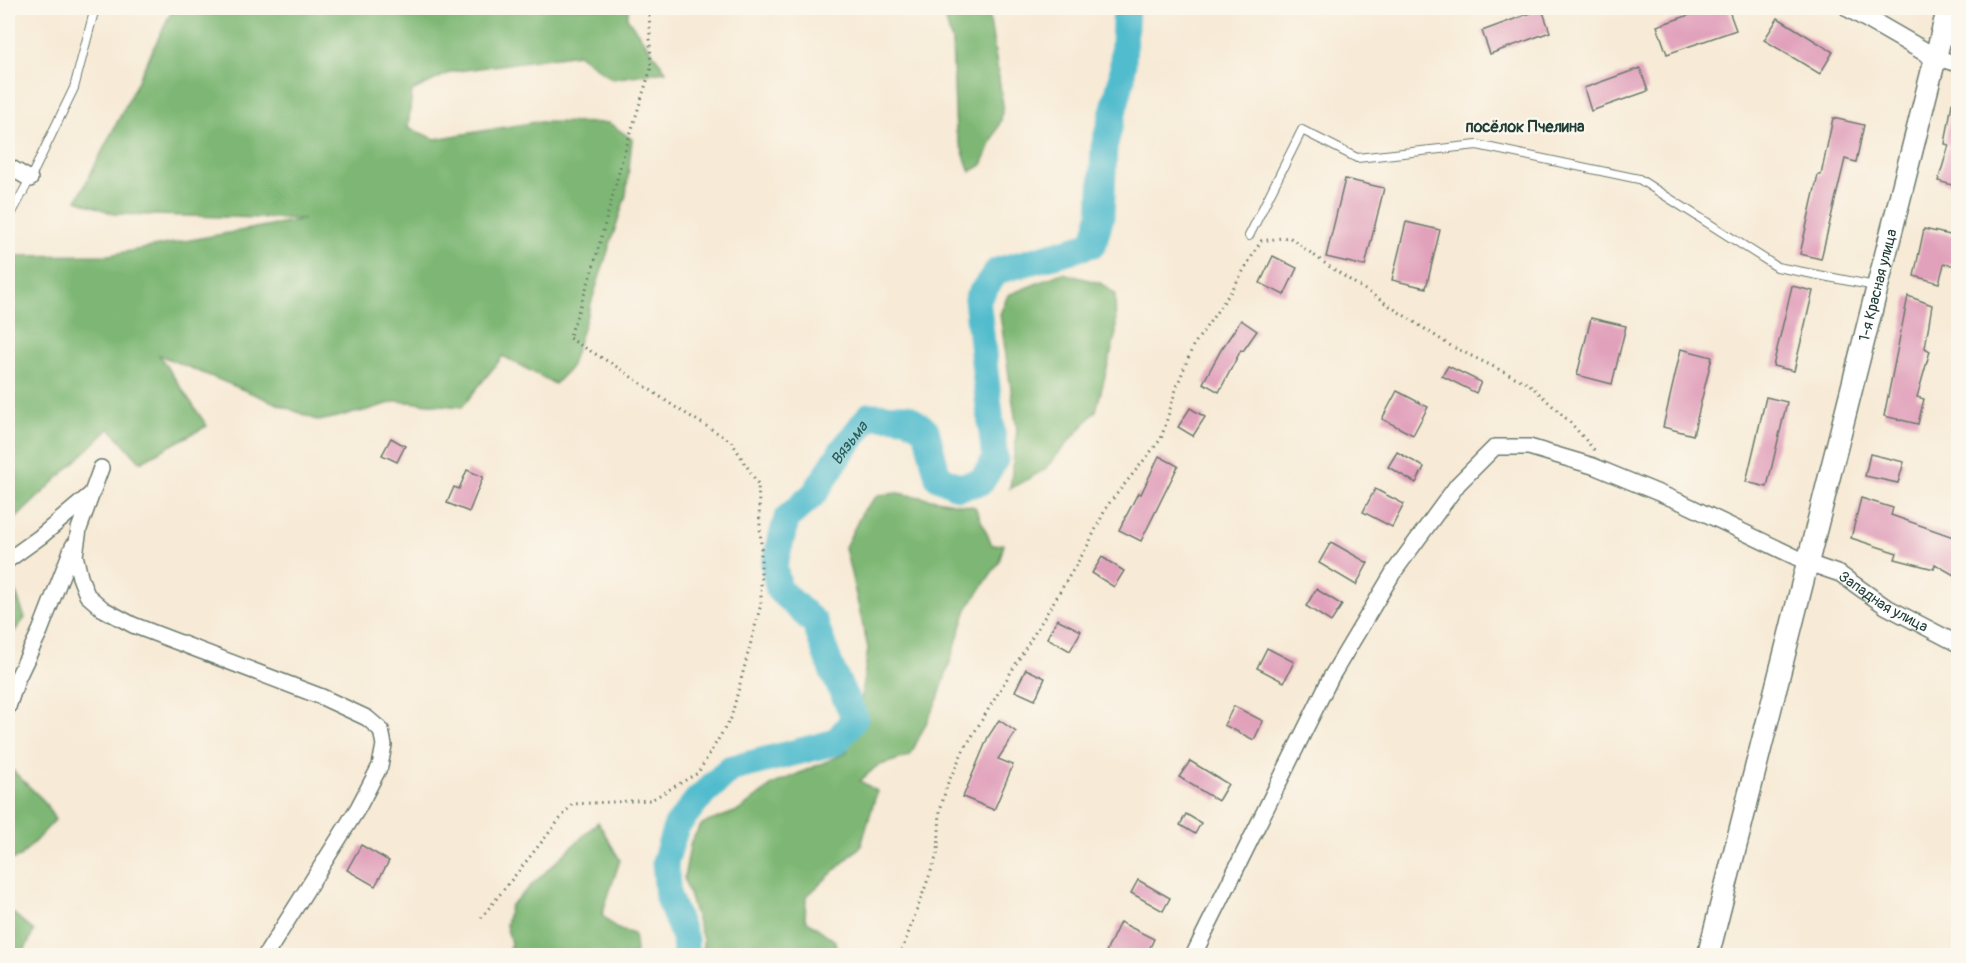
<svg xmlns="http://www.w3.org/2000/svg" width="1966" height="963" viewBox="0 0 1966 963" font-family="Pangolin,sans-serif">
<style>
.forest{fill:#7eb774;stroke:#4e7a54;stroke-width:1.5}
.lines{fill:none;stroke-linecap:round;stroke-linejoin:round}
.river{stroke:#51bccd;stroke-width:27}
.building{fill:#e1a1bb}
.service-casing{stroke:#6b7a6d;stroke-width:10}
.minor-casing{stroke:#6b7a6d;stroke-width:18}
.tertiary-casing{stroke:#6b7a6d;stroke-width:21}
.secondary-casing{stroke:#6b7a6d;stroke-width:24}
.path{stroke:#6b7a6d;stroke-width:3;stroke-dasharray:1.5 4.5;stroke-linecap:butt}
.service{stroke:#fff;stroke-width:8}
.minor{stroke:#fff;stroke-width:15}
.tertiary{stroke:#fff;stroke-width:18}
.secondary{stroke:#fff;stroke-width:21}
.labels{text-anchor:middle;stroke-width:5;stroke-linejoin:round;paint-order:stroke}
.street-label{font-size:15px;fill:#1f3d34;stroke:#fbf7ec}
.neighbourhood-label{font-size:16px;font-weight:bold;fill:#1f3d34;stroke:#fbf7ec}
.water-label{font-size:16px;font-style:italic;fill:#2c5d5a;stroke:#fbf7ec}
</style>
<rect width="100%" height="100%" fill="#fbf7ec"/>
<filter id="ink" filterUnits="userSpaceOnUse"><feTurbulence type="fractalNoise" baseFrequency=".0167" numOctaves="2"/><feDisplacementMap in="SourceGraphic" scale="12" xChannelSelector="R" yChannelSelector="G"/><feConvolveMatrix kernelMatrix="1 2 1 2 8 2 1 2 1" color-interpolation-filters="sRGB"/></filter>
<filter id="wash" filterUnits="userSpaceOnUse"><feTurbulence type="fractalNoise" baseFrequency=".008" numOctaves="4" result="noise"/><feDisplacementMap in="SourceGraphic" scale="24" xChannelSelector="R" yChannelSelector="G"/><feGaussianBlur stdDeviation="1.35" result="paint"/><feColorMatrix in="noise" values="0 0 0 0 0 0 0 0 0 0 0 0 0 0 0 0 0 1.4 0 .05"/><feComposite in="paint" operator="in"/></filter>
<g filter="url(#wash)">
<rect width="100%" height="100%" fill="#f7ead6"/>
<!-- forest -->
<g class="forest">
<polygon points="173,8 629,8 627,18 666,71 612,79 578,54 451,72 412,91 408,128 435,139 536,122 609,123 632,139 626,195 570,368 555,384 503,356 462,407 397,401 364,411 319,421 159,355 207,426 140,462 110,428 8,526 8,260 10,256 109,255 304,219 114,214 77,200 126,105"/>
<polygon points="942,8 988,8 1003,105 1001,120 982,165 970,172 956,132 952,41"/>
<polygon points="1062,273 1100,283 1115,294 1116,333 1096,411 1044,470 1010,489 1017,430 1000,314 1008,295"/>
<polygon points="898,493 975,507 992,545 1004,544 999,562 967,609 938,699 910,756 877,766 860,781 877,791 861,846 806,897 805,919 835,941 837,955 703,955 703,939 684,878 691,841 702,824 740,810 772,785 846,753 859,715 868,648 845,547 863,511 878,495"/>
<polygon points="8,584 14,588 25,618 8,639"/>
<polygon points="8,766 44,801 55,820 20,857 8,861"/>
<polygon points="598,822 620,860 602,914 615,928 634,934 636,951 634,955 507,955 511,943 506,925 510,906"/>
<polygon points="8,909 34,931 23,953 8,952"/>
</g>
<g class="lines">
<!-- river -->
<path class="river" id="s1" d="M686 956 685 939 668 897 665 862 676 827 697 800 730 769 836 742 855 718 832 670 815 623 779 590 774 566 787 518 815 493 841 452 869 416 907 417 926 430 938 477 959 487 981 482 995 460 977 299 997 271 1093 244 1101 216 1104 147 1122 78 1126 8"/>
</g>
<g id="blocks">
<!-- building -->
<g class="building">
<polygon points="1710,8 1728,8 1736,30 1667,54 1657,26"/>
<polygon points="1542,9 1550,32 1490,54 1482,31"/>
<polygon points="1778,18 1833,52 1820,74 1764,40"/>
<polygon points="1640,68 1648,91 1591,111 1584,88"/>
<polygon points="1952,103 1959,103 1959,187 1938,181 1949,145 1945,144"/>
<polygon points="1833,118 1864,125 1856,162 1845,159 1821,259 1800,254 1818,175 1821,175"/>
<polygon points="1345,179 1384,188 1365,266 1326,257"/>
<polygon points="1406,222 1440,230 1426,288 1392,280"/>
<polygon points="1924,229 1959,237 1959,266 1944,264 1939,283 1914,276"/>
<polygon points="1273,256 1297,268 1284,295 1260,283"/>
<polygon points="1792,286 1813,291 1794,371 1773,366"/>
<polygon points="1908,296 1932,305 1925,348 1930,351 1917,397 1924,399 1918,424 1884,416"/>
<polygon points="1591,318 1626,326 1612,384 1577,375"/>
<polygon points="1241,320 1257,331 1243,351 1241,350 1219,392 1203,383 1221,350"/>
<polygon points="1681,349 1712,357 1693,435 1663,427"/>
<polygon points="1448,366 1481,382 1476,393 1442,376"/>
<polygon points="1397,391 1428,407 1413,435 1382,419"/>
<polygon points="1766,397 1787,402 1767,487 1746,482"/>
<polygon points="1190,408 1205,417 1193,436 1178,427"/>
<polygon points="391,438 405,446 397,462 382,455"/>
<polygon points="1397,452 1424,467 1416,483 1388,467"/>
<polygon points="1870,454 1904,462 1898,483 1865,476"/>
<polygon points="1159,456 1178,466 1141,541 1119,530 1138,493 1141,494"/>
<polygon points="467,470 483,477 469,512 447,503 454,487 459,489"/>
<polygon points="1375,489 1404,504 1392,527 1363,512"/>
<polygon points="1861,498 1893,508 1891,515 1959,539 1959,578 1935,564 1934,569 1895,559 1897,553 1851,538"/>
<polygon points="1331,542 1368,563 1356,585 1319,563"/>
<polygon points="1102,557 1124,571 1114,587 1092,573"/>
<polygon points="1316,589 1342,605 1331,622 1306,606"/>
<polygon points="1057,619 1081,631 1070,651 1047,638"/>
<polygon points="1267,648 1294,662 1284,682 1257,668"/>
<polygon points="1026,669 1045,678 1035,700 1015,691"/>
<polygon points="1234,706 1263,721 1254,740 1224,725"/>
<polygon points="999,720 1016,732 998,759 1013,765 994,810 963,797 988,737"/>
<polygon points="1190,761 1228,784 1218,801 1179,777"/>
<polygon points="1186,814 1201,823 1195,834 1180,825"/>
<polygon points="361,845 389,861 375,886 347,870"/>
<polygon points="1138,880 1170,898 1163,911 1131,893"/>
<polygon points="1120,922 1154,939 1146,956 1114,956 1106,952"/>
</g>
</g>
</g>
<g filter="url(#ink)">
<use href="#blocks" fill-opacity="0" stroke="#6b7a6d" stroke-width="1.5"/>
<g class="lines">
<!-- service casing -->
<g class="service-casing">
<g id="service">
<polyline points="8,220 30,179 74,88 95,8"/>
<polyline points="1249,236 1302,130 1357,158 1477,145 1639,179 1777,267 1875,286"/>
</g>
</g>
<!-- minor casing -->
<g class="minor-casing">
<g id="minor">
<polyline points="1934,57 1958,64"/>
<polyline points="8,166 30,179"/>
<polyline points="101,468 79,529 75,555 80,577 87,595 103,609 133,625 322,697 367,718 381,730 384,745 380,766 358,808 265,956"/>
<polyline points="8,560 40,537 90,495"/>
<polyline points="8,707 18,677 40,631 73,546"/>
<path id="s2" d="M1193 956 1331 677 1393 573 1458 484 1495 447H1529L1593 466 1683 503 1808 563 1840 574 1885 606 1958 644"/>
</g>
</g>
<!-- tertiary casing -->
<g class="tertiary-casing">
<polyline id="tertiary" points="1849,8 1934,57"/>
</g>
<!-- secondary casing -->
<g class="secondary-casing">
<g id="secondary">
<path id="s3" d="M1708 956 1948 8"/>
</g>
</g>
<!-- path -->
<g class="path">
<polyline points="481,918 572,804 651,800 698,773 731,718 761,604 761,545 758,484 731,441 675,407 617,367 569,338 592,272 623,157 651,68 649,8"/>
<polyline points="900,956 938,852 940,811 947,785 963,751 1087,547 1107,506 1161,439 1177,386 1193,346 1232,290 1261,241 1289,237 1330,267 1451,346 1529,384 1570,422 1596,452"/>
</g>
<!-- service -->
<use href="#service" class="service"/>
<!-- minor -->
<use href="#minor" class="minor"/>
<!-- tertiary -->
<use href="#tertiary" class="tertiary"/>
<!-- secondary -->
<use href="#secondary" class="secondary"/>
</g>
</g>
<g class="labels">
<!-- street labels -->
<g class="street-label">
<text dy="5" stroke="none"><textPath href="#s3" startOffset="692">1-я Красная улица</textPath></text>
<text dy="5" stroke="none"><textPath href="#s2" startOffset="1017">Западная улица</textPath></text>
</g>
<!-- neighbourhood labels -->
<g class="neighbourhood-label">
<text x="1525" y="132">посёлок Пчелина</text>
</g>
<!-- water labels -->
<g class="water-label">
<text dy="6" stroke="none"><textPath href="#s1" startOffset="678">Вязьма</textPath></text>
</g>
</g>
<!-- margin -->
<rect width="1966" height="963" fill="none" stroke="#fbf7ec" stroke-width="30"/>
</svg>
